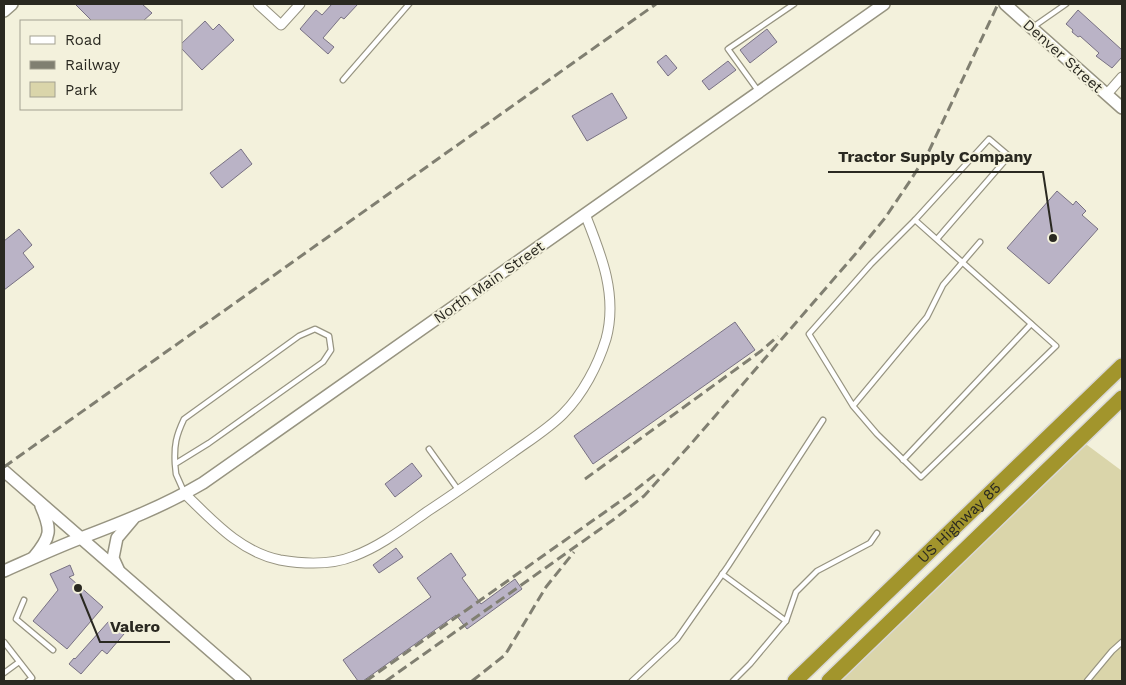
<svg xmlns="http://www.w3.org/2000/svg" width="1126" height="685" viewBox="0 0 1126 685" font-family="'Work Sans',sans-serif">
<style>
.green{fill:#dad5aa}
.building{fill:#bab3c6;stroke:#787183}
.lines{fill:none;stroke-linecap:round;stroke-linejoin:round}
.lane-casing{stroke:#979481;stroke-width:7}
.street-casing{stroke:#979481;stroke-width:11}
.secondary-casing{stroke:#979481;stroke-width:14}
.highway-casing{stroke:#d9d8d7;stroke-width:18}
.lane{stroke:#fff;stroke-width:4.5}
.street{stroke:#fff;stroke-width:9}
.secondary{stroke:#fff;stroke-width:11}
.highway{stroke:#a2952c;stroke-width:15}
.rail{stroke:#807f71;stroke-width:3;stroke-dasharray:10 5;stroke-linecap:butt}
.labels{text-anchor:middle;stroke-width:4;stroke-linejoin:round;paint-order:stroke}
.street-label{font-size:15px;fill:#2a2921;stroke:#f3f1dc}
.leader{fill:none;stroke:#2a2921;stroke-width:2}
.callout-dot{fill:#2a2921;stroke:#f3f1dc;stroke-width:2}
.callout-label{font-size:16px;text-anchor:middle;font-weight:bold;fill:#2a2921;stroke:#f3f1dc;stroke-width:4;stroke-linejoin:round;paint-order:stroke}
</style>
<rect width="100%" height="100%" fill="#f3f1dc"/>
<!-- green -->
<polygon class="green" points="1079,439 1122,471 1122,681 829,681"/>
<!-- building -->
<g class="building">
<polygon points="75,4 142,4 152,13 143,21 92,21"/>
<polygon points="332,4 358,4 344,19 341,17 323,38 334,47 328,54 300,29 316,10 322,15"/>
<polygon points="1078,10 1122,50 1122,57 1112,68 1096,56 1099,53 1080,36 1078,37 1072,32 1073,30 1066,24"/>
<polygon points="205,21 213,30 219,24 234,40 202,70 181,48 181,44"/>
<polygon points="767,29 777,42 750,63 740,50"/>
<polygon points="666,55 677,68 668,76 657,62"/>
<polygon points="728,61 736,70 709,90 702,81"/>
<polygon points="612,93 627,118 587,141 572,116"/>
<polygon points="241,149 252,164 222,188 210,173"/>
<polygon points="1057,191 1073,205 1076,201 1086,211 1082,215 1098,229 1049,284 1007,248"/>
<polygon points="19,229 32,245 23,253 34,267 4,290 4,241"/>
<polygon points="735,322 755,350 593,464 574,436"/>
<polygon points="412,463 422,476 395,497 385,484"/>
<polygon points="396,548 403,557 379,573 373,565"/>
<polygon points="451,553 466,575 462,578 481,604 515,579 522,589 467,629 456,615 363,681 358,681 343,660 431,597 417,578"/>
<polygon points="70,565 74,575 69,577 103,607 67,649 33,621 58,590 50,574"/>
<polygon points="109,621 124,634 107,654 102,650 81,674 69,664 74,658 75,659"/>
</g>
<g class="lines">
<!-- lane casing -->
<g class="lane-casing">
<g id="lane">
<polyline points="1033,27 1066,4"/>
<polyline points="343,80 409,4"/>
<polyline points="759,92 728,49 794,4"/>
<polyline points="915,220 989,139 1009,156 937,239"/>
<polyline points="853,406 809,334 871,264 915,220 1056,346 921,477 877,434 853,406 927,317 943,285 980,242"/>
<polyline points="429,449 459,491"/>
<polyline points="903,460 1031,324"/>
<path d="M175 464C174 445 176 436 184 419L299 336 315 329 329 336 331 350 323 362 209 443 175 464 176 474 184 492"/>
<polyline points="722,574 786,621 750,664 733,681"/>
<polyline points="24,600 16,619 53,650"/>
<polyline points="786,621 796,592 817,571 870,543 877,533"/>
<polyline points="4,642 32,678 28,681"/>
<polyline points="4,673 19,662"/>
<polyline points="632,681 677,639 728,566 823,420"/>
<polyline points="1087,681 1112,651 1122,642"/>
</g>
</g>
<!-- street casing -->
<g class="street-casing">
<g id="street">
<polyline points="258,4 281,25 300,4"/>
<polyline points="1107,94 1122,77"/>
<path d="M185 494C212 520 240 552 280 560 303 564 332 565 354 556 381 546 405 527 428 511 457 492 485 472 512 453 530 440 548 429 563 414 583 394 598 365 606 339 618 295 601 254 585 214"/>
</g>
</g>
<!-- secondary casing -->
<g class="secondary-casing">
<g id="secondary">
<polyline points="1005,4 1122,108"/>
<polyline points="4,11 12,4"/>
<polyline points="4,471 245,681"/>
<path d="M34 557C51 536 52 531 41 506"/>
<polyline points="118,569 113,558 117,538 133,519"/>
<path d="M4 571C29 560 55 548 81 538 123 522 164 506 203 483L884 4"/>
</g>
</g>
<!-- highway casing -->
<g class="highway-casing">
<g id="highway">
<path id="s1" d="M795 681 1122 366"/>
<polyline points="829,681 1122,398"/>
</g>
</g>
<!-- lane -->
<use href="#lane" class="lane"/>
<!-- street -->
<use href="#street" class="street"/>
<!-- secondary -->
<use href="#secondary" class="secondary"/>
<!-- highway -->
<use href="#highway" class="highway"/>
<!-- rail -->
<g class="rail">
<polyline points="4,467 656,4"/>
<polyline points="585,479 761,351 778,336"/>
<polyline points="366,681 629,495 657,473"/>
<polyline points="386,681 613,520 644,496 690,445 858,251 885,218 910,181 929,151 998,4"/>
<polyline points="472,681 505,655 546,587 574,552"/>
</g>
</g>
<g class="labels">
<!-- street labels -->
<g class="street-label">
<text transform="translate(1063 56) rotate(42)" y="5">Denver Street</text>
<text transform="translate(489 282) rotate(-35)" y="5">North Main Street</text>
<text dy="5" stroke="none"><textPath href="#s1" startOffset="228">US Highway 85</textPath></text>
</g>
</g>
<!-- callouts -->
<path class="leader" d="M1053 238L1043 172H828M78 588L100 642H170"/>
<g class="callout-dot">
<circle cx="1053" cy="238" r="5"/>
<circle cx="78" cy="588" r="5"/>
</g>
<g class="callout-label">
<text x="935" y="162">Tractor Supply Company</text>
<text x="135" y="632">Valero</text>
</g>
<!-- border -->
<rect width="1126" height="685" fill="none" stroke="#2a2921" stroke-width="10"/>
<!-- legend -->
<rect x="20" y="20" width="162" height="90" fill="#f3f1dc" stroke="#a3a191"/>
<rect x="30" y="36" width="25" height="8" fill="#ffffff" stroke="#a3a191"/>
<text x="65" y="45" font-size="15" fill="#2a2921">Road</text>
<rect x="30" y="61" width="25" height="8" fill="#807f71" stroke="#a3a191"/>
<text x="65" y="70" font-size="15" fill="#2a2921">Railway</text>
<rect x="30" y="82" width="25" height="15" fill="#dad5aa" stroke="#a3a191"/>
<text x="65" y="95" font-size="15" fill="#2a2921">Park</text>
</svg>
